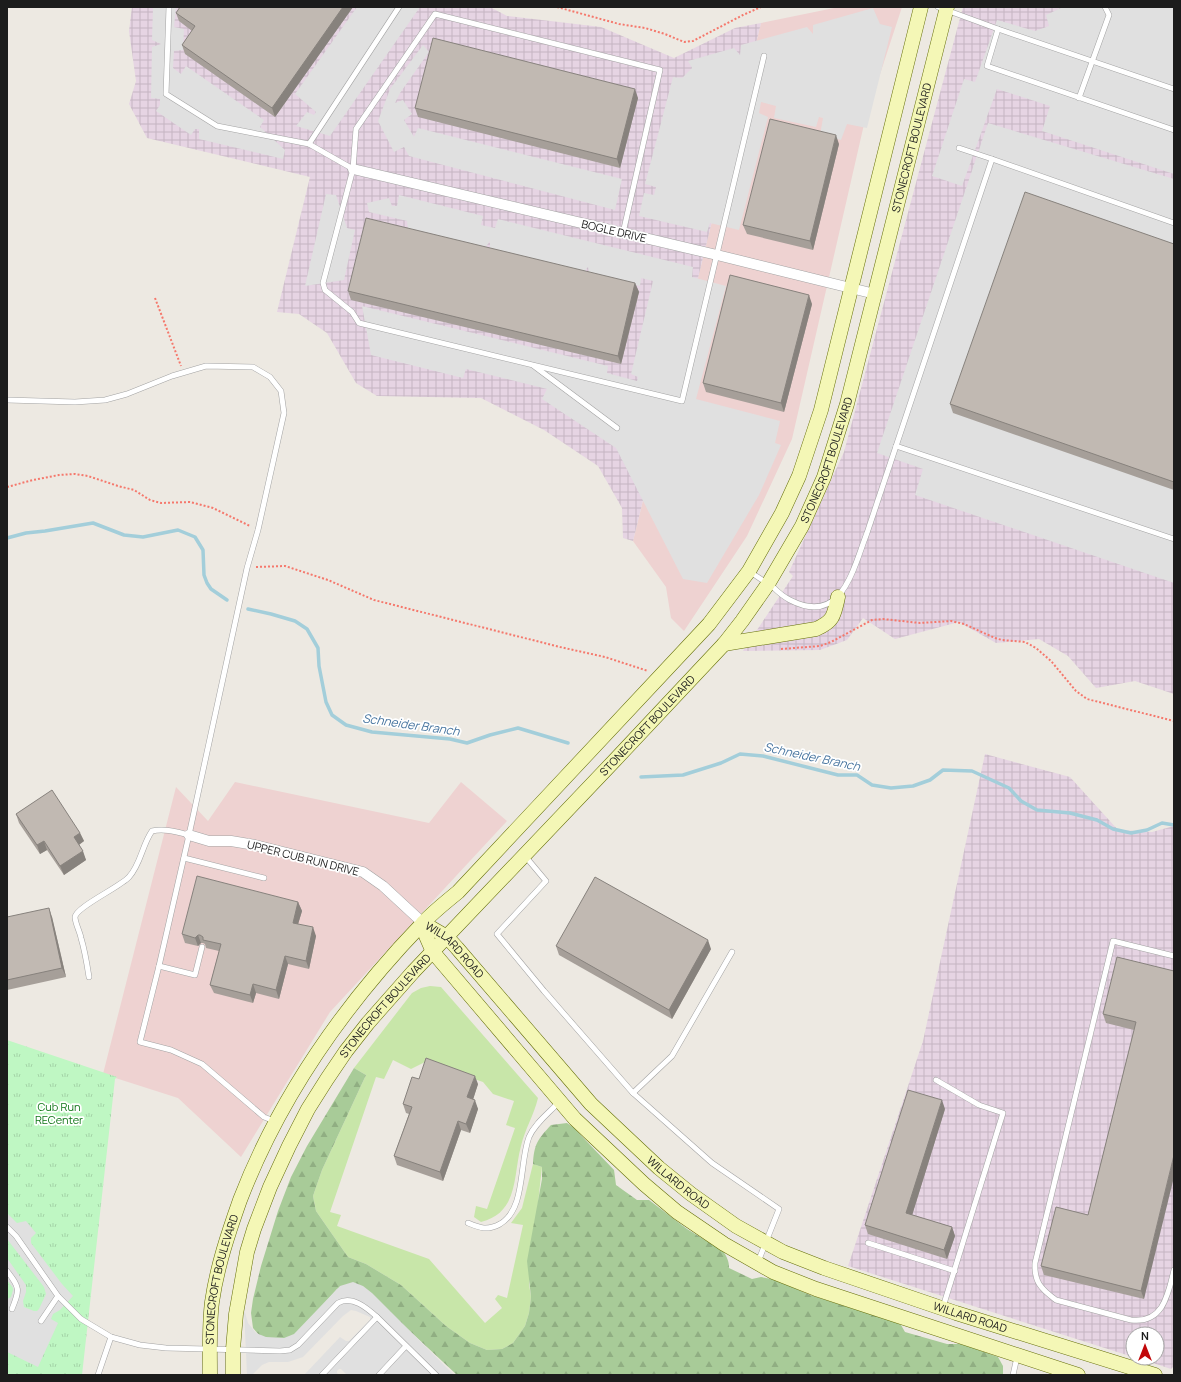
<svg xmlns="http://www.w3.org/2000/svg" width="1181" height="1382" viewBox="0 0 1181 1382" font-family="Manrope,sans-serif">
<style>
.commercial{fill:#eed2d1}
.industrial{fill:url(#industrial-grid)}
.grass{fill:#c8e6a9}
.forest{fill:url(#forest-firs)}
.park{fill:url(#park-tufts)}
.parking{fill:#e0e0e0}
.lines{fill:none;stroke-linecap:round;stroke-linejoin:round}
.stream{stroke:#a3ceda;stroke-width:3.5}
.lane-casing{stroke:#a3a3a3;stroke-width:6}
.street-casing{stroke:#a3a3a3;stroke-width:11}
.secondary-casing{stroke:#646e08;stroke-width:15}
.path{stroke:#f5786c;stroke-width:2;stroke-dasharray:2 2;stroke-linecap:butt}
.lane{stroke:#fff;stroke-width:5}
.street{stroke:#fff;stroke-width:10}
.secondary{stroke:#f4f7b6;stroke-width:14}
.wall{fill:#a69f99}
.shaded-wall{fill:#87827d}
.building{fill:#c1b9b2;stroke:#87827d}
.labels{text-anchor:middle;stroke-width:3.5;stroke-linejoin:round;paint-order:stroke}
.street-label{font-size:11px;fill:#1c1c1c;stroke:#fff}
.park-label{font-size:11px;fill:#0f7516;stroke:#fff}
.water-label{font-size:12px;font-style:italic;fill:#4976a0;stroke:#fff}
</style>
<defs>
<pattern id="industrial-grid" width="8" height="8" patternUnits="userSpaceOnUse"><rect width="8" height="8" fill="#e6d4e3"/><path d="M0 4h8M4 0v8" fill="none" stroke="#c5b5c2"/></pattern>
<pattern id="forest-firs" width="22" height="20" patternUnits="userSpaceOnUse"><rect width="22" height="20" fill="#a8cb98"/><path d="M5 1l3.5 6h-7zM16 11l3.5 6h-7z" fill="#90ae82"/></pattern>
<pattern id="park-tufts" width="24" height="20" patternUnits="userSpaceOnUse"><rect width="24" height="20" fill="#bff7c3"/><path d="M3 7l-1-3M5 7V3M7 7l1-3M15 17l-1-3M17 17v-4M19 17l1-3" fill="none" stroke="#a4d3a7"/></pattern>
</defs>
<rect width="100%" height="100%" fill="#ede9e2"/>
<!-- commercial -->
<g class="commercial">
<polygon points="839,7 902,7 865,120 792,439 747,536 684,631 671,618 666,587 633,541 761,23"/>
<polygon points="235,782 429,823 461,782 507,821 330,1012 241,1157 178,1098 103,1074 176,787 208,821"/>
</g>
<!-- industrial -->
<g class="industrial">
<polygon points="132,7 490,7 507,16 601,27 674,58 735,28 761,23 633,541 623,538 622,508 598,466 544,430 481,398 377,396 356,383 327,333 299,314 277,312 310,177 147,138 129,104 136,81 129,31"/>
<polygon points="963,7 1174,7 1174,694 1135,681 1096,688 1068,656 1039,639 996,643 959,622 895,639 863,618 847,640 820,650 743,651 793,576 789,572 844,452"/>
<polygon points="985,754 1070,777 1118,830 1152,832 1174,826 1174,1366 1171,1369 1138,1358 1157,1358 1157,1334 1133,1334 1133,1357 848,1266 923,1041"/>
</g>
<!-- grass -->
<path class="grass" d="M430 986 441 987 538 1098C534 1115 525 1129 521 1146 513 1175 519 1213 481 1222L474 1217 476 1206 487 1209 515 1128 506 1125 514 1101 493 1094 483 1082 425 1062 411 1069 393 1060 384 1079 376 1077 330 1212 341 1215 337 1226 429 1259 485 1323 502 1308 495 1299 498 1295 507 1298 523 1225 511 1223 522 1208 533 1164 542 1167 529 1284 531 1297 529 1313 525 1326 513 1343 502 1349 487 1350 470 1343 446 1326 401 1285 366 1264 348 1257 316 1211 313 1196 322 1170 366 1075 354 1068 412 993 421 988Z"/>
<!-- forest -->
<path class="forest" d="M354 1068 366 1075 322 1170 313 1196 316 1211 348 1257 366 1264 401 1285 446 1326 470 1343 487 1350 502 1349 513 1343 525 1326 529 1313 531 1297 527 1261 542 1179V1167L533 1164C534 1144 538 1139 551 1125L567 1123 574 1128 614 1170 616 1185 637 1200H649L687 1229 723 1251C727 1257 729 1261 729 1268L752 1279 761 1277 776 1280 810 1295 895 1322 901 1325 905 1332 947 1344H962L998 1357 1003 1366V1374L1002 1375H457L368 1292 345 1285 337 1289 298 1333 291 1339 273 1341 259 1335 253 1328 251 1313 253 1299 261 1266 278 1211 291 1177 307 1146Z"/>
<!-- park -->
<polygon class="park" points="7,1040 117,1077 115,1079 82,1375 7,1375"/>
<!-- parking -->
<g class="parking">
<polygon points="153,7 176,7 174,27 184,29 183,50 174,51 173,68 181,74 186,66 264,120 260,127 285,150 283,159 199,139 199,129 195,129 191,135 156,111 160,105 160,99 151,98 152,47 161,44 152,40"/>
<polygon points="357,7 420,7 330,136 296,126 307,112 314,115 316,112 295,94"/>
<polygon points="1063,7 1174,7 1174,174 1042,131 1050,106 997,89 962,186 932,176 964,79 975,82 997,20 1035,31 1049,26 1046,15"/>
<polygon points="873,8 880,24 892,27 867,128 847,124 841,140 820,135 823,118 819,117 816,127 774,118 776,106 761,102 759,113 768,117 739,230 710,223 707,232 639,216 644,193 654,195 656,187 645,184 673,77 682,78 692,68 688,61 734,48 740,55 741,45 807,27 813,34 813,25"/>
<polygon points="423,45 429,52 400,93 395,103 403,100 412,114 404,120 414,137 418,128 622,179 615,210 409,156 404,147 394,152 378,121 390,89"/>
<polygon points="988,123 1174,179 1174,583 915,495 923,469 877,453"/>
<polygon points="326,194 336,195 347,228 355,230 344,280 305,286"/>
<polygon points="399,195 483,216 481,225 495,228 498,219 693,267 692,277 726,286 696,399 780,421 775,443 781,445 759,495 707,583 683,579 616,448 542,399 547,389 466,369 463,378 371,355 362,306 608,366 607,373 637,381 638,377 631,374 653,281 641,278 640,286 589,274 588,267 583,273 490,249 490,241 485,248 408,230 407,221 369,212 367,203 389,198 392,206 397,206"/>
<polygon points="7,1213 17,1223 26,1221 36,1233 31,1238 31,1243 62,1284 73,1296 60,1310 53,1314 51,1319 58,1323 38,1367 7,1352 7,1299 11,1297 13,1290 13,1288 7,1280 7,1258 26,1285 26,1292 23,1301 24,1307 34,1311 37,1311 39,1309 46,1294 44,1287 7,1239"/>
<polygon points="353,1282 363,1286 372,1293 454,1375 347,1375 341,1369 339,1369 337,1371 337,1373 339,1375 304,1375 340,1337 346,1341 349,1341 370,1320 370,1317 356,1311 351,1310 343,1316 303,1357 288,1362 269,1362 262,1365 252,1375 247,1375 244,1309 248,1323 256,1333 266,1337 284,1338 294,1334 340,1286"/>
</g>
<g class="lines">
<!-- stream -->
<g class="stream">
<polyline points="7,538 26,533 45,531 93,523 124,535 143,537 178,530 195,537 203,550 204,575 207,583 211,589 227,600"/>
<polyline points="248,609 271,614 295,621 307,629 318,648 319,666 326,702 332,715 346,725 372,732 450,739 467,743 490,735 518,728 568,743"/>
<polyline points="641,777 683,775 721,763 740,754 763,756 838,775 857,775 872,785 891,788 913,786 930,780 943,770 972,771 1009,788 1021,801 1037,810 1070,813 1097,820 1113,829 1131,833 1147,830 1162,823 1174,825"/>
</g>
<!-- lane casing -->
<g class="lane-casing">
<g id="lane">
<polyline points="169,7 166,94 217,126 309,144 353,169"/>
<polyline points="938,7 998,29 987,66 1174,130"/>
<polyline points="998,29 1174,89"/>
<polyline points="1079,98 1109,15 1105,7"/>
<polyline points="309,144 399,7"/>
<polyline points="959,148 992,159"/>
<polyline points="623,233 660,70 435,14 356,129 353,169 323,283 325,290 352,312 359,323 682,401 764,56"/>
<polyline points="534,366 617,428"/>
<polyline points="7,400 75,402 105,400 127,394 172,376 206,366 253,367 270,377 281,391 284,413 258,530 247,568 189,835 159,966 140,1042 171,1050 202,1064 264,1117 274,1121"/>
<polyline points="896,446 1174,539"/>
<path d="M750 572C758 577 765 582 773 587 778 592 784 597 790 600 842 627 853 569 867 533L992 159 1174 223"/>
<polyline points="525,856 546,881 497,934 544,991 633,1093 712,1163 779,1209 758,1262"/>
<polyline points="184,858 264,878"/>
<path d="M1174 956 1113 941 1035 1263C1034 1282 1041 1289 1056 1300L1131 1320C1163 1324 1168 1295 1174 1270"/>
<polyline points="159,966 195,975 202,947"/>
<path d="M89 977C87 964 85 951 81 938 80 932 75 923 75 917 76 907 120 887 129 877 141 864 142 845 152 831 164 828 177 832 189 835"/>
<polyline points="936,1080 979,1105 1003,1113 943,1307"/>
<polyline points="633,1093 672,1056 732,952"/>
<path d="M468 1223C480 1228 487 1231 500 1224 526 1209 519 1163 529 1137 535 1123 549 1113 559 1102"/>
<path d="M7 1227 16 1236 58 1296 81 1319 111 1337 140 1345 166 1348 280 1351 290 1350 298 1345 338 1303C352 1295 367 1308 377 1317"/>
<polyline points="868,1243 955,1271"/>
<path d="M7 1271C20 1288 20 1289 12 1309"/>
<polyline points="41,1321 58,1296"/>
<polyline points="98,1375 111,1337"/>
<polyline points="322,1375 377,1317 436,1375"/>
<polyline points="379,1375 406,1346"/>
<polyline points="1013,1375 1017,1357"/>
</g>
</g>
<!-- street casing -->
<g class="street-casing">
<g id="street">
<polyline points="353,169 717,255 875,294"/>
<polyline points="189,835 209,841 231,841 255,845 363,872 383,886 423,923"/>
</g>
</g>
<!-- secondary casing -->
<g class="secondary-casing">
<g id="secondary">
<path d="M724 644 816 629C834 621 834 615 838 597"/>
<path id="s1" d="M423 923 447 937 457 948 591 1104 659 1168 691 1194 736 1226 783 1252 824 1268 956 1313 1155 1375"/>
<polyline points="423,923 426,936 433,952 575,1119 644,1184 677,1212 724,1244 773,1272 816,1289 1078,1375"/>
<path id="s2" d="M210 1375C210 1351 209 1326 212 1302 217 1267 228 1234 240 1200 280 1096 345 1004 422 924 433 912 446 902 458 892L709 624 749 571 782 513 799 476 821 410 921 7"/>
<path id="s3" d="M233 1375V1349L236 1314 247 1252 254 1229 270 1187 289 1146 308 1109 327 1079 346 1051 368 1023 413 972 615 760 724 644 742 621 768 584 802 526 824 477 847 404 947 7"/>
</g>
</g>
<!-- path -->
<g class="path">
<polyline points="557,7 619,24 645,28 665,34 684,42 693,41 743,15 761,7"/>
<polyline points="155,298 181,366"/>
<polyline points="7,487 33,480 59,475 75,474 88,476 118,486 134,490 150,500 161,503 190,502 213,508 250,526"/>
<polyline points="256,567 285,566 328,580 374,600 560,647 605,657 648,671"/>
<polyline points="781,649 820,646 831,642 872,620 883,619 920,623 951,621 964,624 995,638 1002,640 1025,642 1036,648 1051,661 1076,691 1087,699 1174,721"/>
</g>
<!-- lane -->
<use href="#lane" class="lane"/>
<!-- street -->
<use href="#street" class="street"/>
<!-- secondary -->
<use href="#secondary" class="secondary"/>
</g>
<!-- wall -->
<g class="wall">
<polygon points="353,7 275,117 185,54 182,45 192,31 179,21 176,13"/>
<polygon points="638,98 620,168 418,117 415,108"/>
<polygon points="839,144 813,250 747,234 743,225"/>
<polygon points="1174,244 1174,490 953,413 950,404"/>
<polygon points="635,283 639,292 621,364 351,300 348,291"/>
<polygon points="812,304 784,412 706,392 703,383"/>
<polygon points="16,814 80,833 84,841 79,845 86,860 64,875 47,850 40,854 19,823"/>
<polygon points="298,902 302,911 298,924 316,936 309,969 288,964 279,999 256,993 253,1003 214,993 210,985 219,951 206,948 205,944 203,943 201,943 198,946 185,943 182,934"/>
<polygon points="7,917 52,917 66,977 7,990"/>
<polygon points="556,946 711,949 672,1019 559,955"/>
<polygon points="1174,971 1144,1299 1044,1275 1041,1266 1088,1215 1134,1030 1106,1023 1103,1014"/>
<polygon points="419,1079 478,1084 473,1099 478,1109 470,1133 461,1130 443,1181 397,1165 394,1156 409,1114 406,1113 403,1104"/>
<polygon points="945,1109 912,1215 952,1227 955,1236 947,1259 868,1234 865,1225"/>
</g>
<!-- shaded-wall -->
<g class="shaded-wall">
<polygon points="343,7 353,7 275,117 272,108"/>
<polygon points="635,89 638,98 620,168 617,159"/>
<polygon points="836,135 839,144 813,250 810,241"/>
<polygon points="635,283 639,292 621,364 618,356"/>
<polygon points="809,295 812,304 784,412 781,403"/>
<polygon points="80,833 84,841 77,846 74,837"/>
<polygon points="44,841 47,850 40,854 37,845"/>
<polygon points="83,851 86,860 64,875 60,866"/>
<polygon points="298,902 302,911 296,931 293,923"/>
<polygon points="49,908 52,917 66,977 62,968"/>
<polygon points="313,927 316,936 309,969 306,961"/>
<polygon points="198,935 201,943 198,946 195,938"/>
<polygon points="708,940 711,949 672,1019 669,1010"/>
<polygon points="285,956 288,964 279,999 276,990"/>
<polygon points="253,984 256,993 253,1003 250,995"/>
<polygon points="475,1076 478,1084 471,1106 467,1097"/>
<polygon points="475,1100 478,1109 470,1133 466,1124"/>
<polygon points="942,1100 945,1109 910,1222 906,1213"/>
<polygon points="458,1121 461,1130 443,1181 440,1172"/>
<polygon points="1174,1155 1174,1177 1144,1299 1141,1291"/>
<polygon points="952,1227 955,1236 947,1259 944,1250"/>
</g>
<!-- building -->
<g class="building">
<polygon points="180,7 343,7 272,108 182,45 195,26 176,13"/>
<polygon points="433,38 635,89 617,159 415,108"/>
<polygon points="770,119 836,135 810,241 743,225"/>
<polygon points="1025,192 1174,244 1174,482 950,404"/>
<polygon points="366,218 635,283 618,356 348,291"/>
<polygon points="730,275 809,295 781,403 703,383"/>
<polygon points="52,790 80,833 74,837 83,851 60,866 44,841 37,845 16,814"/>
<polygon points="197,876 298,902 293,923 313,927 306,961 285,956 276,990 253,984 250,995 210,985 221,944 203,940 203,937 200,935 198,935 195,938 182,934"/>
<polygon points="595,877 708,940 669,1010 556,946"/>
<polygon points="49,908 62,968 7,980 7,917"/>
<polygon points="1117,957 1174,971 1174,1155 1141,1291 1041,1266 1056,1207 1088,1215 1136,1022 1103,1014"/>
<polygon points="426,1058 475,1076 467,1097 475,1100 466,1124 458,1121 440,1172 394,1156 412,1107 403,1104 412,1077 419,1079"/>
<polygon points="908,1090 942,1100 906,1213 952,1227 944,1250 865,1225"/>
</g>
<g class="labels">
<!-- street labels -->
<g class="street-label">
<text dy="4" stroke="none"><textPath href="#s3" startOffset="1441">STONECROFT BOULEVARD</textPath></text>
<text transform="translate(614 231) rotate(13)" y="4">BOGLE DRIVE</text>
<text dy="4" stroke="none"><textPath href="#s3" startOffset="1117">STONECROFT BOULEVARD</textPath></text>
<text dy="4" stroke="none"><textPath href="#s3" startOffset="793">STONECROFT BOULEVARD</textPath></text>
<text transform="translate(303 858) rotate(14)" y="4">UPPER CUB RUN DRIVE</text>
<text dy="4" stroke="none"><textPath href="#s1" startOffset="42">WILLARD ROAD</textPath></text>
<text dy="4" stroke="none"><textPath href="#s3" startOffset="409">STONECROFT BOULEVARD</textPath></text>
<text dy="4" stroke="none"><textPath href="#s1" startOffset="366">WILLARD ROAD</textPath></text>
<text dy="4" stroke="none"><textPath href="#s2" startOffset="97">STONECROFT BOULEVARD</textPath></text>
<text dy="4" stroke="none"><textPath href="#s1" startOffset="690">WILLARD ROAD</textPath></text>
</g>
<!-- park labels -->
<g class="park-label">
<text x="59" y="1111">Cub Run<tspan x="59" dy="13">RECenter</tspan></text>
</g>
<!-- water labels -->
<g class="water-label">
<text transform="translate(411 725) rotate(8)" y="4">Schneider Branch</text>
<text transform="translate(812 757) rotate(12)" y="4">Schneider Branch</text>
</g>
</g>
<!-- border -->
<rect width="1181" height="1382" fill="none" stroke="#1c1c1c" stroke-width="16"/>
<!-- north arrow -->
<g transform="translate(1145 1346)"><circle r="19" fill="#ffffff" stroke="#a4a4a4"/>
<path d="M0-3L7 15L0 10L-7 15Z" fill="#c10709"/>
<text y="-6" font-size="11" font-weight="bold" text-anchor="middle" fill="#1c1c1c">N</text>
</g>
</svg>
